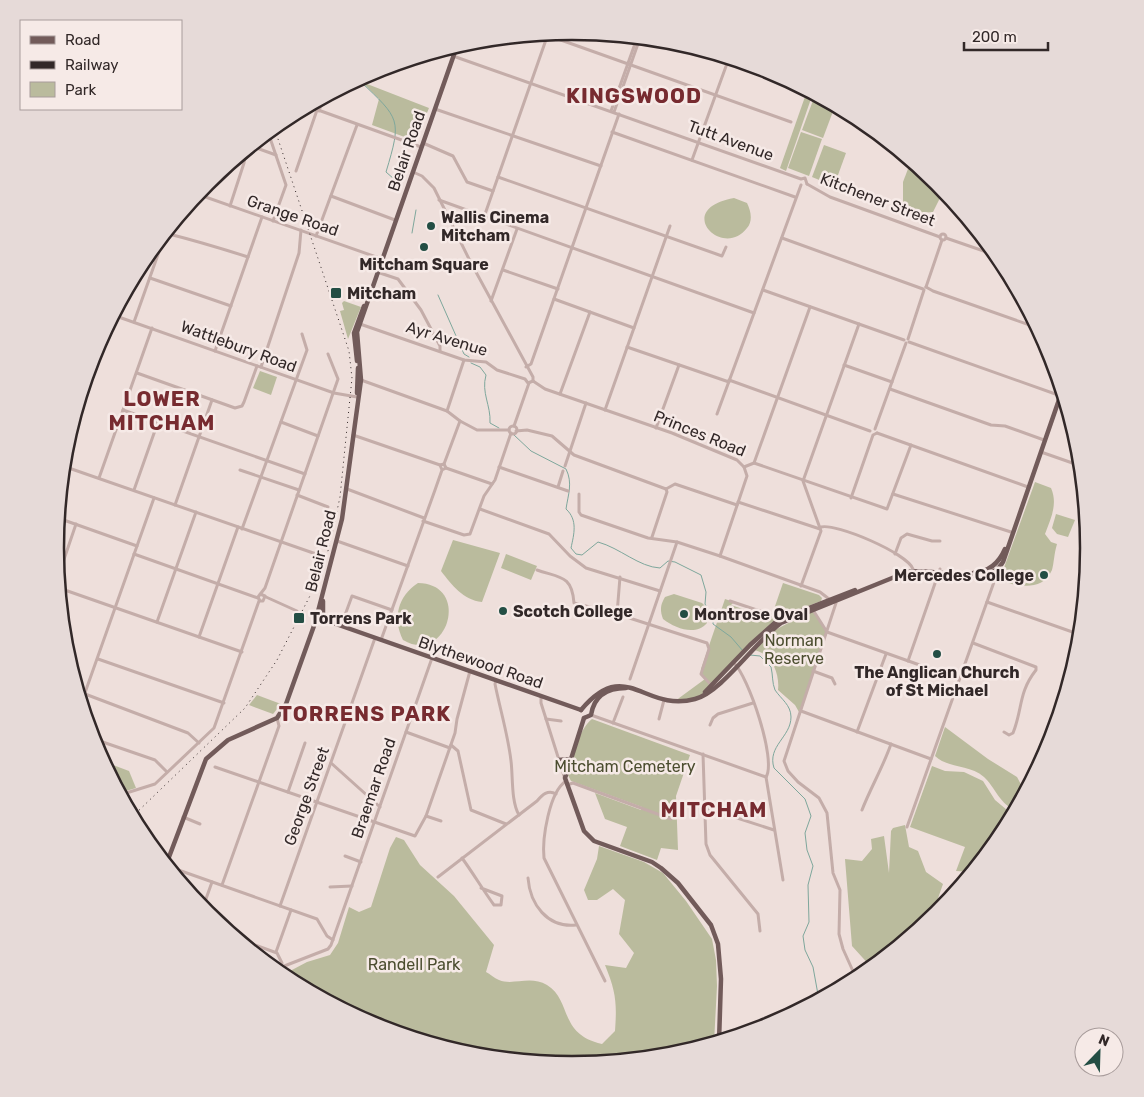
<svg xmlns="http://www.w3.org/2000/svg" width="1144" height="1097" viewBox="0 0 1144 1097" font-family="Rubik,sans-serif">
<style>
.green{fill:#babb9d}
.lines{fill:none;stroke-linecap:round;stroke-linejoin:round}
.stream{stroke:#7ea79c;stroke-width:1}
.minor{stroke:#c4ada9;stroke-width:3}
.major{stroke:#725b5a;stroke-width:4.5}
.rail{stroke:#322828;stroke-width:1;stroke-dasharray:1 4;stroke-linecap:butt}
.poi-dot{fill:#234e44;stroke:#f6eae7;stroke-width:2}
.labels{text-anchor:middle;stroke-width:5;stroke-linejoin:round;paint-order:stroke}
.street-label{font-size:16px;fill:#322828;stroke:#f6eae7}
.poi-label{font-size:16px;font-weight:bold;fill:#322828;stroke:#f6eae7;text-anchor:start}
.park-label{font-size:16px;fill:#4b4d2f;stroke:#f6eae7}
.district-label{font-size:21px;font-weight:bold;letter-spacing:1px;fill:#772b30;stroke:#f6eae7}
.rim{fill:none;stroke:#322828;stroke-width:2.5}
</style>
<rect width="100%" height="100%" fill="#eedfdb"/>
<!-- green -->
<g class="green">
<polygon points="362,82 429,108 417,137 410,139 372,125 379,99"/>
<polygon points="807,91 813,93 786,171 780,168"/>
<polygon points="815,95 835,106 823,138 802,130"/>
<polygon points="801,132 822,139 809,176 788,168"/>
<polygon points="824,145 846,153 834,186 812,177"/>
<polygon points="911,161 944,190 933,212 921,213 903,202 903,182"/>
<path d="M734 198 747 203C751 211 753 221 747 228 723 260 672 209 734 198Z"/>
<polygon points="344,301 361,307 348,339 340,311 344,310 342,303"/>
<polygon points="260,371 277,377 271,395 253,388"/>
<path d="M1035 482 1051 488C1058 504 1051 518 1045 534L1051 542 1057 544C1054 554 1054 563 1052 570 1043 591 1019 587 1002 581L1001 576Z"/>
<polygon points="1056,514 1075,520 1068,537 1057,534 1052,528"/>
<path d="M453 540 500 553 482 602C463 600 452 585 441 571Z"/>
<polygon points="506,554 537,566 531,580 501,568"/>
<path d="M418 583C472 584 447 666 403 640 392 618 398 596 418 583Z"/>
<polygon points="783,583 819,595 822,598 821,601 784,615 773,612"/>
<path d="M674 594 702 603 707 608V623C696 636 676 629 663 619 660 611 660 605 665 597Z"/>
<polygon points="725,599 734,602 731,605 766,617 769,614 778,620 712,687 695,699 675,701 705,679 701,674 701,669"/>
<path d="M813 610 827 632 799 712 795 705 778 690C780 673 771 652 753 650L775 630Z"/>
<polygon points="257,695 281,704 273,714 249,705"/>
<path d="M592 719 690 755 676 796 678 850 661 848 657 860 620 846 627 827 605 819 595 793 641 810 642 807 571 781 568 775C573 758 578 730 592 719Z"/>
<path d="M945 727 988 759 1017 777 1025 792 1016 810C1000 805 995 787 984 777 969 764 949 769 935 756Z"/>
<polygon points="113,765 129,771 136,788 119,793 109,774"/>
<polygon points="932,766 945,771 964,772 983,781 995,800 1013,815 1002,836 972,872 956,871 965,847 910,827"/>
<polygon points="905,825 909,847 918,851 926,872 943,884 930,921 872,968 852,946 845,859 862,861 872,849 871,839 884,836 889,873 891,831 893,828"/>
<path d="M396 837 404 840 420 865 454 896 494 945 486 972C490 974 494 978 499 980 513 986 530 975 547 985 572 1000 558 1034 602 1044L615 1031C617 1003 616 992 605 965L626 968 634 953 619 934 625 900 613 889 597 900H588L584 890 597 859 599 846 644 862 663 873 686 901 712 939 716 960 717 986 714 1043 673 1056 572 1066 471 1056 374 1026 296 985 290 971 307 962 330 955 338 943 349 907 359 912 371 907 390 848Z"/>
</g>
<g class="lines">
<!-- stream -->
<g class="stream">
<path d="M360 78V81C400 119 402 119 386 172L394 179"/>
<polyline points="412,233 416,210"/>
<polyline points="438,295 464,354 469,357"/>
<path d="M471 363 480 367 486 375C481 393 491 405 490 423L499 428"/>
<path d="M514 435 531 451 566 469C573 483 568 495 566 509 578 520 574 534 571 548L576 554 582 555 598 542C620 548 639 567 660 568L668 561 675 562 701 575 706 592 705 604 713 618V624L731 637 743 651"/>
<path d="M750 655 760 656 771 667C773 675 772 683 775 690 781 699 791 705 791 717 791 737 767 746 774 768L805 799 811 816 805 833 807 850 813 866 808 885 809 922 803 936 805 950 813 967 819 1000"/>
</g>
<!-- minor -->
<g class="minor">
<polyline points="544,34 791,122"/>
<polyline points="440,51 446,53"/>
<polyline points="453,56 801,179 805,178 807,184"/>
<polyline points="307,106 421,147"/>
<polyline points="435,109 601,166"/>
<polyline points="319,111 323,98"/>
<polyline points="611,111 637,38"/>
<polyline points="614,112 640,38"/>
<polyline points="268,132 286,185 273,221"/>
<polyline points="612,132 795,197"/>
<polyline points="423,143 453,156 467,182 493,191"/>
<polyline points="251,146 276,155"/>
<polyline points="692,160 729,58"/>
<polyline points="296,171 317,110"/>
<polyline points="413,172 422,176 434,188 470,261 533,377 533,381"/>
<polyline points="498,177 722,256 726,247"/>
<polyline points="807,184 830,197 940,237"/>
<polyline points="197,194 382,259"/>
<polyline points="331,196 395,220"/>
<polyline points="439,200 754,313"/>
<polyline points="230,206 244,163 246,150"/>
<polyline points="484,217 548,34"/>
<path d="M165 233C193 240 220 248 248 257"/>
<circle cx="943" cy="237" r="3"/>
<polyline points="316,236 357,125"/>
<polyline points="782,238 923,289"/>
<polyline points="946,238 998,256"/>
<polyline points="503,270 558,289"/>
<polyline points="377,272 398,279 421,310 440,346 440,351"/>
<polyline points="150,278 231,306"/>
<polyline points="926,287 933,291 1038,328"/>
<polyline points="926,287 942,240"/>
<polyline points="763,290 904,340"/>
<polyline points="554,299 634,328"/>
<polyline points="491,301 517,229"/>
<polyline points="113,315 334,393 357,397"/>
<polyline points="134,322 166,232"/>
<polyline points="360,324 464,360 486,362 497,370 525,379 528,383 533,381"/>
<polyline points="908,339 924,290"/>
<polyline points="909,342 1061,396"/>
<polyline points="627,347 729,382"/>
<polyline points="215,351 262,217"/>
<polyline points="844,365 892,382"/>
<polyline points="261,367 299,253 301,230"/>
<polyline points="526,367 531,364 619,114"/>
<polyline points="137,373 235,408 242,406 244,402 257,366"/>
<polyline points="361,380 447,411 460,421 477,430 509,430"/>
<polyline points="729,380 870,431"/>
<polyline points="533,381 545,389 672,433 737,460 744,467 747,476 720,556 820,592 829,599"/>
<polyline points="890,389 991,425 1005,426 1044,440"/>
<polyline points="560,394 590,312"/>
<polyline points="1060,398 1065,400"/>
<polyline points="123,410 305,474"/>
<polyline points="605,410 670,226"/>
<polyline points="447,411 464,360"/>
<polyline points="717,414 801,185"/>
<polyline points="281,422 318,436"/>
<polyline points="514,426 529,383"/>
<circle cx="513" cy="430" r="4"/>
<polyline points="656,428 679,365"/>
<polyline points="875,429 906,343"/>
<polyline points="516,431 527,430 552,436 574,455 666,489"/>
<polyline points="877,433 1028,487"/>
<polyline points="353,435 440,465"/>
<polyline points="1041,452 1081,466"/>
<polyline points="754,463 810,307"/>
<polyline points="444,464 460,421"/>
<polyline points="63,466 319,555"/>
<polyline points="565,466 586,403"/>
<polyline points="499,467 568,491"/>
<polyline points="744,467 754,463 887,509 911,445"/>
<polyline points="446,468 492,484"/>
<polyline points="240,470 299,490"/>
<polyline points="99,478 152,328"/>
<polyline points="558,487 563,471"/>
<polyline points="347,489 424,518"/>
<polyline points="666,489 675,484 737,505"/>
<polyline points="134,490 158,422"/>
<polyline points="579,494 579,512 581,515 648,538 677,542 720,556"/>
<polyline points="893,494 1011,532"/>
<polyline points="297,495 328,507"/>
<polyline points="851,498 873,435 877,433"/>
<polyline points="738,502 820,529"/>
<polyline points="175,505 212,400"/>
<polyline points="480,509 549,534 570,556 586,568 660,591"/>
<polyline points="58,518 137,546"/>
<polyline points="423,521 464,535 470,534 484,496 495,480 511,433"/>
<path d="M821 527C836 523 907 553 913 569"/>
<polyline points="242,529 307,350 302,334"/>
<polyline points="652,537 667,492 666,489"/>
<polyline points="337,541 408,566"/>
<polyline points="134,554 258,598"/>
<polyline points="895,554 901,538 907,534 932,541 940,541"/>
<path d="M537 570C560 578 572 575 574 603L617 614"/>
<polyline points="58,577 76,524"/>
<polyline points="620,577 617,614 707,643 709,649 701,674 711,685"/>
<polyline points="801,586 821,531 803,481 859,324"/>
<polyline points="59,588 242,652"/>
<polyline points="260,594 265,596 263,601 260,601 258,597 265,588 338,379 328,354"/>
<polyline points="60,597 63,589"/>
<polyline points="266,597 297,611"/>
<polyline points="730,601 775,616 779,621"/>
<polyline points="987,602 1081,635"/>
<polyline points="836,603 784,761 788,771 798,782 819,798 827,813 833,873 840,890 839,934 843,949 857,980"/>
<polyline points="813,610 827,632 959,679"/>
<polyline points="157,622 196,512"/>
<polyline points="341,626 352,596 392,610"/>
<polyline points="199,637 238,527"/>
<polyline points="381,640 435,490 442,470 440,465 444,464 446,468 442,470"/>
<path d="M973 643 1036 667V670C1018 693 1023 708 1013 733L1009 735 1004 732"/>
<polyline points="98,659 224,703"/>
<polyline points="908,661 940,569"/>
<path d="M734 663C748 676 777 760 766 777"/>
<polyline points="813,671 832,678 835,684"/>
<polyline points="630,679 677,542"/>
<path d="M496 680 495 684C500 709 508 735 511 761 513 776 511 802 519 815"/>
<polyline points="85,694 188,733 199,743"/>
<polyline points="541,696 541,703 565,779"/>
<polyline points="81,704 154,498"/>
<polyline points="801,711 931,759"/>
<polyline points="591,715 766,777"/>
<polyline points="546,719 561,721"/>
<polyline points="659,719 664,700"/>
<polyline points="613,723 623,697"/>
<polyline points="710,725 713,718 718,714 753,703"/>
<polyline points="406,732 450,748"/>
<polyline points="857,732 886,654"/>
<polyline points="91,738 155,760 167,772"/>
<polyline points="451,745 458,751 471,810 506,824"/>
<polyline points="703,754 706,844 710,855 758,914 760,931"/>
<polyline points="331,763 380,807"/>
<polyline points="215,767 415,836 426,816 455,733 457,719 470,671"/>
<polyline points="766,777 783,880"/>
<path d="M566 781C549 792 542 839 544 858L605 981"/>
<polyline points="567,785 573,783 671,819"/>
<polyline points="288,792 305,743"/>
<polyline points="120,795 155,784 214,728 259,601"/>
<polyline points="703,807 774,830"/>
<path d="M862 810C871 787 883 767 891 744"/>
<polyline points="426,816 441,821"/>
<polyline points="183,817 200,824"/>
<polyline points="907,827 994,582 992,574"/>
<polyline points="345,856 361,862"/>
<path d="M462 858C473 873 483 890 494 905H501L502 896 481 888"/>
<polyline points="167,866 317,919 327,936 333,940"/>
<path d="M438 877 537 801C542 795 548 789 556 794"/>
<path d="M528 878C530 904 547 928 576 925"/>
<polyline points="222,885 279,726 277,718"/>
<polyline points="330,887 352,886"/>
<polyline points="280,906 375,638"/>
<polyline points="202,910 212,882"/>
<polyline points="236,938 277,953 282,963"/>
<polyline points="276,952 291,910"/>
<polyline points="274,970 328,949 331,945 432,658"/>
</g>
<!-- major -->
<g class="major">
<polyline points="357,361 354,333 364,306"/>
<polyline points="357,393 358,368"/>
<path d="M973 573C989 572 999 563 1005 549"/>
<polyline points="323,601 323,614 326,619"/>
<polyline points="316,617 581,710"/>
<polyline points="705,692 750,645 778,620 855,590"/>
<path d="M581 710C626 656 644 713 695 699 722 692 755 642 781 623L907 572C935 566 988 589 1003 562L1062 391"/>
<polyline points="584,718 565,778 584,831 594,841 652,862 661,868 678,883 711,925 718,944 721,979 719,1042"/>
<path d="M584 718 591 715C594 696 607 688 626 688"/>
<polyline points="558,760 572,759"/>
<polyline points="166,865 206,759 228,740 277,718 286,704 315,623 342,519 361,380 357,332 457,46"/>
</g>
<!-- rail -->
<polyline class="rail" points="132,817 245,708 277,660 315,586 329,548 340,497 352,378 349,351 274,127"/>
</g>
<!-- markers -->
<g class="poi-dot">
<circle cx="431" cy="226" r="5"/>
<circle cx="424" cy="247" r="5"/>
<rect x="330" y="287" width="12" height="12" rx="2.5"/>
<circle cx="1044" cy="575" r="5"/>
<circle cx="503" cy="611" r="5"/>
<circle cx="684" cy="614" r="5"/>
<rect x="293" y="612" width="12" height="12" rx="2.5"/>
<circle cx="937" cy="654" r="5"/>
</g>
<g class="labels">
<!-- street labels -->
<g class="street-label">
<text transform="translate(731 140) rotate(20)" y="6">Tutt Avenue</text>
<text transform="translate(406 151) rotate(-71)" y="6">Belair Road</text>
<text transform="translate(878 199) rotate(21)" y="6">Kitchener Street</text>
<text transform="translate(293 215) rotate(19)" y="6">Grange Road</text>
<text transform="translate(447 338) rotate(17)" y="6">Ayr Avenue</text>
<text transform="translate(239 346) rotate(20)" y="6">Wattlebury Road</text>
<text transform="translate(700 433) rotate(22)" y="6">Princes Road</text>
<text transform="translate(320 551) rotate(-76)" y="6">Belair Road</text>
<text transform="translate(481 662) rotate(19)" y="6">Blythewood Road</text>
<text transform="translate(373 788) rotate(-71)" y="6">Braemar Road</text>
<text transform="translate(306 796) rotate(-70)" y="6">George Street</text>
</g>
<!-- poi labels -->
<g class="poi-label">
<text x="441" y="223">Wallis Cinema<tspan x="441" dy="18">Mitcham</tspan></text>
<text x="424" y="270" text-anchor="middle">Mitcham Square</text>
<text x="347" y="299">Mitcham</text>
<text x="1034" y="581" text-anchor="end">Mercedes College</text>
<text x="513" y="617">Scotch College</text>
<text x="694" y="620">Montrose Oval</text>
<text x="310" y="624">Torrens Park</text>
<text x="937" y="678" text-anchor="middle">The Anglican Church<tspan x="937" dy="18">of St Michael</tspan></text>
</g>
<!-- park labels -->
<g class="park-label">
<text x="794" y="646">Norman<tspan x="794" dy="18">Reserve</tspan></text>
<text x="625" y="772">Mitcham Cemetery</text>
<text x="414" y="970">Randell Park</text>
</g>
<!-- district labels -->
<g class="district-label">
<text x="634" y="103">KINGSWOOD</text>
<text x="162" y="406">LOWER<tspan x="162" dy="24">MITCHAM</tspan></text>
<text x="365" y="721">TORRENS PARK</text>
<text x="714" y="817">MITCHAM</text>
</g>
</g>
<!-- crop -->
<path d="M0 0H1144V1097H0ZM64 548a508 508 0 1 1 1016 0a508 508 0 1 1-1016 0Z" fill="#e6dad8" fill-rule="evenodd"/>
<path class="rim" d="M64 548a508 508 0 1 1 1016 0a508 508 0 1 1-1016 0Z"/>
<!-- legend -->
<rect x="20" y="20" width="162" height="90" fill="#f6eae7" stroke="#a89c9b"/>
<rect x="30" y="36" width="25" height="8" fill="#725b5a" stroke="#a89c9b"/>
<text x="65" y="45" font-size="15" fill="#322828">Road</text>
<rect x="30" y="61" width="25" height="8" fill="#322828" stroke="#a89c9b"/>
<text x="65" y="70" font-size="15" fill="#322828">Railway</text>
<rect x="30" y="82" width="25" height="15" fill="#babb9d" stroke="#a89c9b"/>
<text x="65" y="95" font-size="15" fill="#322828">Park</text>
<!-- north arrow -->
<g transform="translate(1099 1052) rotate(23)"><circle r="24" fill="#f6eae7" stroke="#a89c9b"/>
<path d="M0-4L9 19L0 12L-9 19Z" fill="#234e44"/>
<text y="-8" font-size="14" font-weight="bold" text-anchor="middle" fill="#322828">N</text>
</g>
<!-- scale -->
<path d="M964 42v8h84v-8" fill="none" stroke="#322828" stroke-width="2.5"/>
<text x="972" y="42" font-size="15" fill="#322828" stroke="#f6eae7" stroke-width="4" paint-order="stroke">200 m</text>
</svg>
